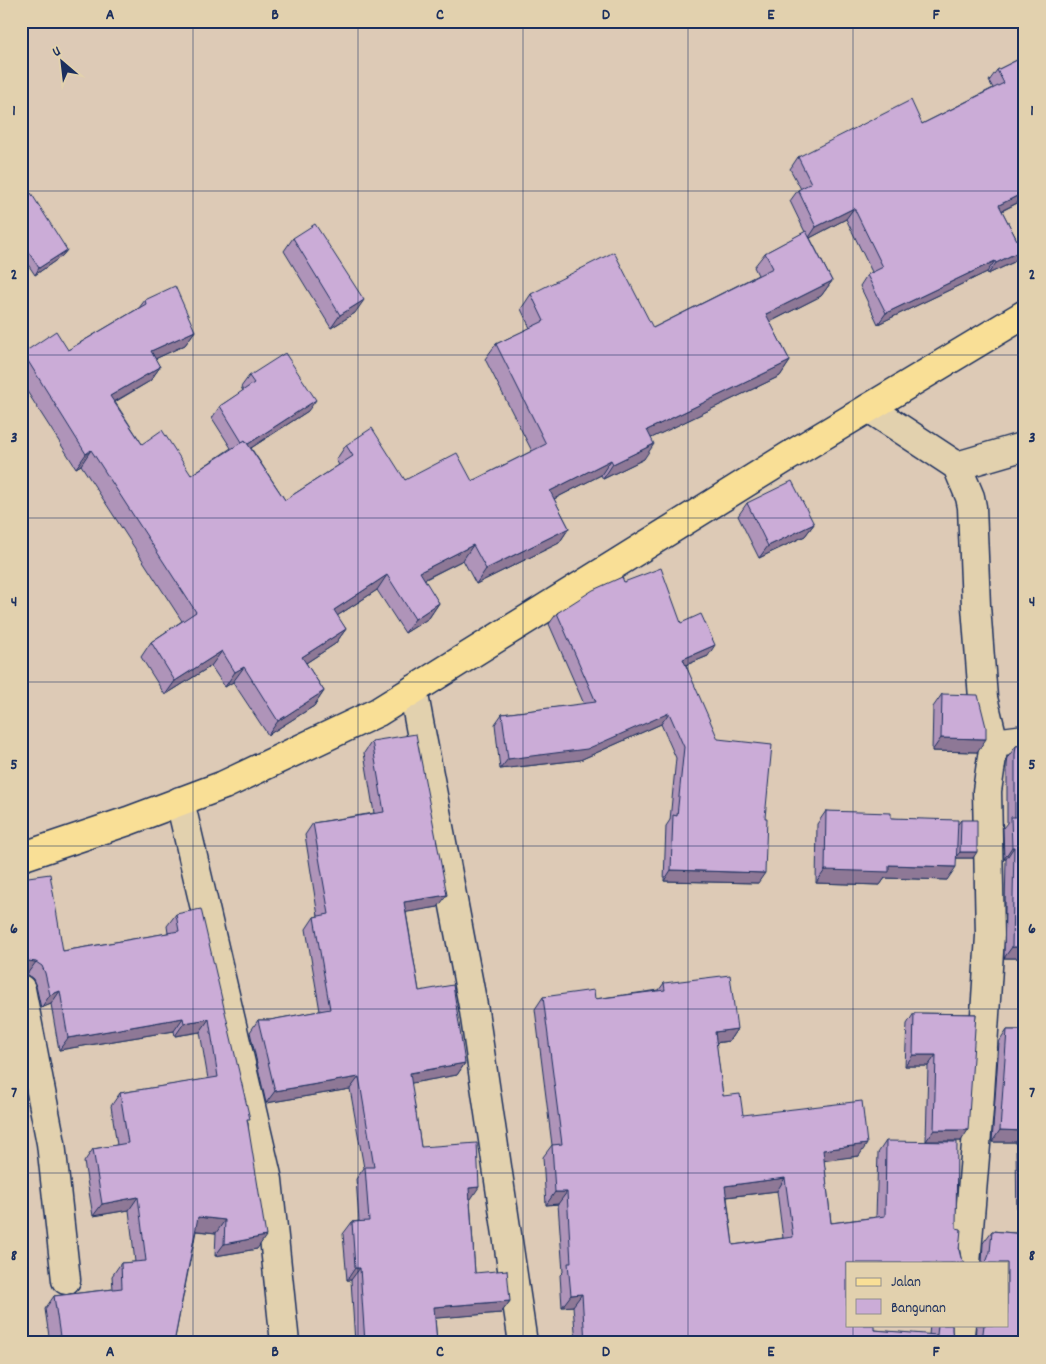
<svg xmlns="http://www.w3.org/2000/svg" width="1046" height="1364" viewBox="0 0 1046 1364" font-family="Dekko,sans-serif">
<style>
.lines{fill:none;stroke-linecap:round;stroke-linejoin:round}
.street-casing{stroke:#1b2f5e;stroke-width:31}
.primary-casing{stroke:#1b2f5e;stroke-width:31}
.street{stroke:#e2d1ae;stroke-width:28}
.primary{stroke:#f9df96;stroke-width:28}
.wall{fill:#af94b9;stroke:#1b2f5e;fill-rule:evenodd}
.shaded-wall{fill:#8e7896;stroke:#1b2f5e}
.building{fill:#cbacd7;stroke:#1b2f5e;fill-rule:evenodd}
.grid{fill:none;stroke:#1b2f5e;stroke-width:1;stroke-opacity:0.55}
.neatline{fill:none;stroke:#1b2f5e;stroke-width:2}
.grid-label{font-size:16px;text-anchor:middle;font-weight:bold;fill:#1b2f5e}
</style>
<rect width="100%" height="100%" fill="#ddcab6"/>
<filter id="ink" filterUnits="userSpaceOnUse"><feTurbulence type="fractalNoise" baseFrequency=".02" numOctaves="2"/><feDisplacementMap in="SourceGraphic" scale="10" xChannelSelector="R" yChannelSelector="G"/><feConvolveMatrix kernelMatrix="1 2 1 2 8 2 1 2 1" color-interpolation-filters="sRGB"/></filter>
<g filter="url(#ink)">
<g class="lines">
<!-- street casing -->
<g class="street-casing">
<g id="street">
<polyline points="869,408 957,466 970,497 972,507 976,606 983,698 994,743 987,791 990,936 979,1109 966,1263"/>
<polyline points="957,466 1025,446"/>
<polyline points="413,690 474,1011 523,1343"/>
<polyline points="994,743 1025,739"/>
<polyline points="180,801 268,1180 285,1343"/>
<polyline points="21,989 51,1143 66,1280"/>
<polyline points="959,1343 961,1325"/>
</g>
</g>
<!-- primary casing -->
<g class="primary-casing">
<polyline id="primary" points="21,857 128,821 224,785 378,712 789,456 1025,314"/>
</g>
<!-- street -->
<use href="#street" class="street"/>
<!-- primary -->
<use href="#primary" class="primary"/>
</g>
<!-- wall -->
<g class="wall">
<polygon points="1025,56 1025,199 1002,211 1022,250 1014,262 988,274 987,272 878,324 860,286 867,275 872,272 846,219 810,238 832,281 821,296 770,322 790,361 780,376 651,438 644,459 603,479 601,475 554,499 569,528 559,543 476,584 463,560 424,580 439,603 429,618 405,633 377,590 337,616 346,629 335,644 306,663 324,691 314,706 268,735 233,682 225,687 211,666 165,695 141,657 151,642 182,621 81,465 76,468 21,382 21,355 23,353 68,350 139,308 145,300 195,331 185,345 155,359 160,367 150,381 115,402 142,444 191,475 231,448 212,418 220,406 243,391 241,387 249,376 308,411 251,448 285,500 339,465 336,460 346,445 405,480 472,481 532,451 485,359 496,344 530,328 521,309 531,294 653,328 758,275 754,267 765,253 805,232 790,201 798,190 801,189 790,169 798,157 922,124 993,88 989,81 997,70"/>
<polygon points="21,200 67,250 62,256 35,275 21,254"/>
<polygon points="293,238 355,313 331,328 284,251"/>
<polygon points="747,503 814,524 805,536 759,558 738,516"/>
<polygon points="624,582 681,623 708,656 686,665 758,883 664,881 666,826 670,820 676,758 661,724 580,760 500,769 495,724 502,714 584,704 549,624 557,613"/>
<polygon points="942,694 977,752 932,751 933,707"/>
<polygon points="372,741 438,907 406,912 419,991 465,1063 457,1075 411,1083 421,1147 471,1199 470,1199 475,1273 510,1301 501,1313 435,1318 437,1343 355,1343 351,1280 347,1280 343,1234 352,1222 359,1221 356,1179 364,1168 350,1089 266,1103 250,1032 258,1020 270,1020 320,1011 306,929 314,917 318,916 305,835 313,823 374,813 364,753"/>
<polygon points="1025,745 1025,958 1004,958 1006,859 1004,859 1003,828 1007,823 1007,765 1008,757 1016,746"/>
<polygon points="826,811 891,818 958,824 961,820 973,858 956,858 947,880 885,878 880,885 816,883 817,824"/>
<polygon points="21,878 63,951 168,933 167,926 176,914 248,1122 257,1249 215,1256 216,1233 196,1231 174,1343 50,1343 45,1309 54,1296 113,1289 112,1276 121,1263 135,1262 129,1210 93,1216 84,1162 93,1149 117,1145 111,1106 120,1093 208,1079 200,1032 175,1036 174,1031 59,1050 51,1004 41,1008 36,986 33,979 27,974 21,974"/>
<path d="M664 983 737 1029 729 1041 716 1043 723 1096 743 1115 859 1156 824 1160 831 1223 876 1217 878 1153 886 1141 956 1228 961 1258 847 1263 874 1330 929 1335 930 1325H952V1330L953 1338 957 1343H576L573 1306 562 1307 560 1275 563 1272 558 1204 546 1205 543 1157 552 1145 535 1009 543 997 595 999 659 990ZM777 1191 783 1238 733 1245 727 1197Z"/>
<polygon points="914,1013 976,1014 961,1141 926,1141 928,1066 905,1066 907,1024"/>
<polygon points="1007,1030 1025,1030 1025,1232 1017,1232 1016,1142 992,1142 999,1042"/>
<polygon points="992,1231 1025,1234 1025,1343 975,1343 976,1325 1007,1325 1007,1263 982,1263 983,1243"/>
</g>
<!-- shaded-wall -->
<g class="shaded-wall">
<polygon points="1025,192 1025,199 991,216 999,205"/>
<polygon points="854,208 846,219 808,239 816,227"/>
<polygon points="67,250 62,256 35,275 39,268"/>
<polygon points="1022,250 1014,262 988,274 996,263"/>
<polygon points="995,261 987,272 878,324 886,313"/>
<polygon points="832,281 821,296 756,329 766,314"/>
<polygon points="364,300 355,313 331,328 340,315"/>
<polygon points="195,331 185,345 140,366 151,351"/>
<polygon points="790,361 780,376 637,445 647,430"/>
<polygon points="160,367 150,381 100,410 110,396"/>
<polygon points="316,400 308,411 237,457 245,446"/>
<polygon points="654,444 644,459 603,479 613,464"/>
<polygon points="91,450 81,465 76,468 86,454"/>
<polygon points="611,460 601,475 540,506 550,491"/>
<polygon points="814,524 805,536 759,558 768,546"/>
<polygon points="569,528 559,543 476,584 486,569"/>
<polygon points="473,545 463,560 409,587 420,572"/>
<polygon points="387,575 377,590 323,625 334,610"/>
<polygon points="439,603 429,618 405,633 415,619"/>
<polygon points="346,629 335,644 292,672 302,657"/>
<polygon points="715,645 708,656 676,669 683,659"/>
<polygon points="222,651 211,666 165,695 175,681"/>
<polygon points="244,667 233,682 225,687 235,672"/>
<polygon points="324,691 314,706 268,735 278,721"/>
<polygon points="669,713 661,724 580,760 500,769 508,759"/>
<polygon points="941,738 986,739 977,752 932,751"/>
<polygon points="1012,847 1014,847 1006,859 1004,859"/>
<polygon points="960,852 977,852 973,858 955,858"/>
<polygon points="889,865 956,867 947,880 885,878 880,885 816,883 825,870"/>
<polygon points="671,870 765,873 758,883 664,881"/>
<polygon points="447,895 438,907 396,914 404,902"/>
<polygon points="1012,947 1025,947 1025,958 1004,958"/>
<polygon points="28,961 36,962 27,974 21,974 21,964"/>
<polygon points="60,991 51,1004 41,1008 50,995"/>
<polygon points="183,1018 174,1031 59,1050 68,1038"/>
<polygon points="209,1019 200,1032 175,1036 184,1023"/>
<polygon points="737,1029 729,1041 706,1044 715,1032"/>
<polygon points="913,1055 936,1055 928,1066 905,1066"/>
<polygon points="465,1063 457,1075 401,1085 410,1073"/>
<polygon points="359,1077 350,1089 266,1103 275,1091"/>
<polygon points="934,1130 968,1130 961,1141 926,1141"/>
<polygon points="1000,1130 1024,1131 1016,1142 992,1142"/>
<polygon points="867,1144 859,1156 814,1162 823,1150"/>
<polygon points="785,1178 777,1191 717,1198 725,1186"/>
<polygon points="479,1187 471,1199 461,1200 469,1188"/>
<polygon points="555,1192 567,1192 558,1204 546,1205"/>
<polygon points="138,1197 129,1210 93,1216 102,1204"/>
<polygon points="198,1217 225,1220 216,1233 189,1230"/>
<polygon points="1025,1220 1025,1232 1017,1232"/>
<polygon points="266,1236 257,1249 215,1256 224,1244"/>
<polygon points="355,1268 360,1268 351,1280 347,1280"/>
<polygon points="582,1294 573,1306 562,1307 571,1295"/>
<polygon points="510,1301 501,1313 425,1319 434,1307"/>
</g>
<!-- building -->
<g class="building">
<polygon points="1025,56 1025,192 999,205 1022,250 996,263 995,261 886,313 867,275 883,267 854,208 816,227 798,190 811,183 798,157 911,100 922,124 1004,83 997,70"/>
<polygon points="31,193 67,250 39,268 21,241 21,200"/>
<polygon points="315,224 364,300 340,315 293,238"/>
<polygon points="806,231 832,281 766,314 790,361 647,430 654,444 613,464 611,460 550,491 569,528 486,569 473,545 420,572 439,603 415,619 387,575 334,610 346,629 302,657 324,691 278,721 244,667 235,672 222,651 175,681 151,642 196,612 91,450 86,454 23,353 56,331 68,350 146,304 145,300 175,286 195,331 151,351 160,367 110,396 142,444 162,430 191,475 245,440 285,500 353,456 346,445 372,428 405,480 457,453 472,481 546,444 496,344 544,321 531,294 614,252 653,328 773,268 765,253"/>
<polygon points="285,353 316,400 248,444 245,440 242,442 220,406 254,383 249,376"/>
<polygon points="792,481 814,524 768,546 747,503"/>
<polygon points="661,568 681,623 701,614 715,645 683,659 718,739 772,745 765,818 767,818 765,873 671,870 673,815 677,816 684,747 669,713 587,749 508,759 502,714 596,702 557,613 593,590 622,577 624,582"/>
<polygon points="942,694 978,695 986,727 986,739 941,738"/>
<polygon points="416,734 447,895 404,902 419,991 453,985 465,1063 410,1073 421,1147 477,1143 479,1187 469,1188 475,1273 507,1270 510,1301 434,1307 437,1343 365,1343 360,1268 355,1268 352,1222 369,1221 365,1167 374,1167 359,1077 275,1091 258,1020 270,1020 330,1009 314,917 329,914 313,823 384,812 372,741"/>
<polygon points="1025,745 1025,947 1012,947 1014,847 1012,847 1011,817 1015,817 1015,754 1016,746"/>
<polygon points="826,811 891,813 891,818 958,820 956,867 889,865 889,872 825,870"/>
<polygon points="961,820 977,820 977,852 960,852"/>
<polygon points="50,874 63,951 179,931 176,914 201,909 250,1119 247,1119 266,1236 224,1244 225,1220 198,1217 174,1343 61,1343 54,1296 122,1288 121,1263 146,1261 138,1197 102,1204 93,1149 128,1143 120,1093 218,1077 209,1019 184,1023 183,1018 68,1038 60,991 50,995 45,973 42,966 36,962 28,961 21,964 21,878"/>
<path d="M730 975 737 1029 715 1032 723 1096 740 1094 743 1115 862 1101 867 1144 823 1150 831 1223 885 1216 886 1141 957 1142 956 1228 961 1229 959 1250 961 1258 965 1263H847V1325H874V1330L937 1335 938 1325H952V1330L953 1338 957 1343H585L582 1294 571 1295 568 1263H571L567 1192H555L552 1145 562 1144 543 997 594 990 595 999 665 990 664 983ZM785 1178 793 1237 733 1245 725 1186Z"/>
<polygon points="914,1013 976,1014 968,1130 934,1130 936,1055 913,1055"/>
<polygon points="1007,1030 1025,1030 1025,1220 1024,1131 1000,1130"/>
<polygon points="992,1231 1025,1234 1025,1343 977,1343 980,1340 983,1333 984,1325 1007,1325 1007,1263 984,1263 987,1260 990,1252"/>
</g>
</g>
<!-- grid -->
<path class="grid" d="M193 21V1343M358 21V1343M523 21V1343M688 21V1343M853 21V1263M21 191H1025M21 355H1025M21 518H1025M21 682H1025M21 846H1025M21 1009H1025M21 1173H1025M853 1325V1343"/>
<!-- margin -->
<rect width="1046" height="1364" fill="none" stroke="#e2d1ae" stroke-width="55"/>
<!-- legend -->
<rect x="846" y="1262" width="162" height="65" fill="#e2d1ae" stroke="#92908e"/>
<rect x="856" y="1278" width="25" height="8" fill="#f9df96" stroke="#92908e"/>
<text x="891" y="1286" font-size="15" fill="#1b2f5e">Jalan</text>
<rect x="856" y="1299" width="25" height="15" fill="#cbacd7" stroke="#92908e"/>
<text x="891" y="1312" font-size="15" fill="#1b2f5e">Bangunan</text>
<!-- north arrow -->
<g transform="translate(62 62) rotate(332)" stroke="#e2d1ae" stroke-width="4" paint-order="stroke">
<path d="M0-4L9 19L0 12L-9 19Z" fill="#1b2f5e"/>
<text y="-8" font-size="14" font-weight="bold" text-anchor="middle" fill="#1b2f5e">U</text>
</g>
<rect x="28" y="28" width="990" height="1308" class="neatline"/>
<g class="grid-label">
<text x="110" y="19">A</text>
<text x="275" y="19">B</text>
<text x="440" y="19">C</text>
<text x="606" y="19">D</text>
<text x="771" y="19">E</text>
<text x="936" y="19">F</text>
<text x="14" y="115">1</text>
<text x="1032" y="115">1</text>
<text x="14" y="279">2</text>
<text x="1032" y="279">2</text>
<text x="14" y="442">3</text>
<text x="1032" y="442">3</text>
<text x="14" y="606">4</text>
<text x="1032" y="606">4</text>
<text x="14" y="769">5</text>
<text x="1032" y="769">5</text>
<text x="14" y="933">6</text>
<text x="1032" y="933">6</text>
<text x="14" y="1097">7</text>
<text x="1032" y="1097">7</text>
<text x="14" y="1260">8</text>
<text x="1032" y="1260">8</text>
<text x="110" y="1356">A</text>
<text x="275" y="1356">B</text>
<text x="440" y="1356">C</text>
<text x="606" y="1356">D</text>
<text x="771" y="1356">E</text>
<text x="936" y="1356">F</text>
</g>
</svg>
